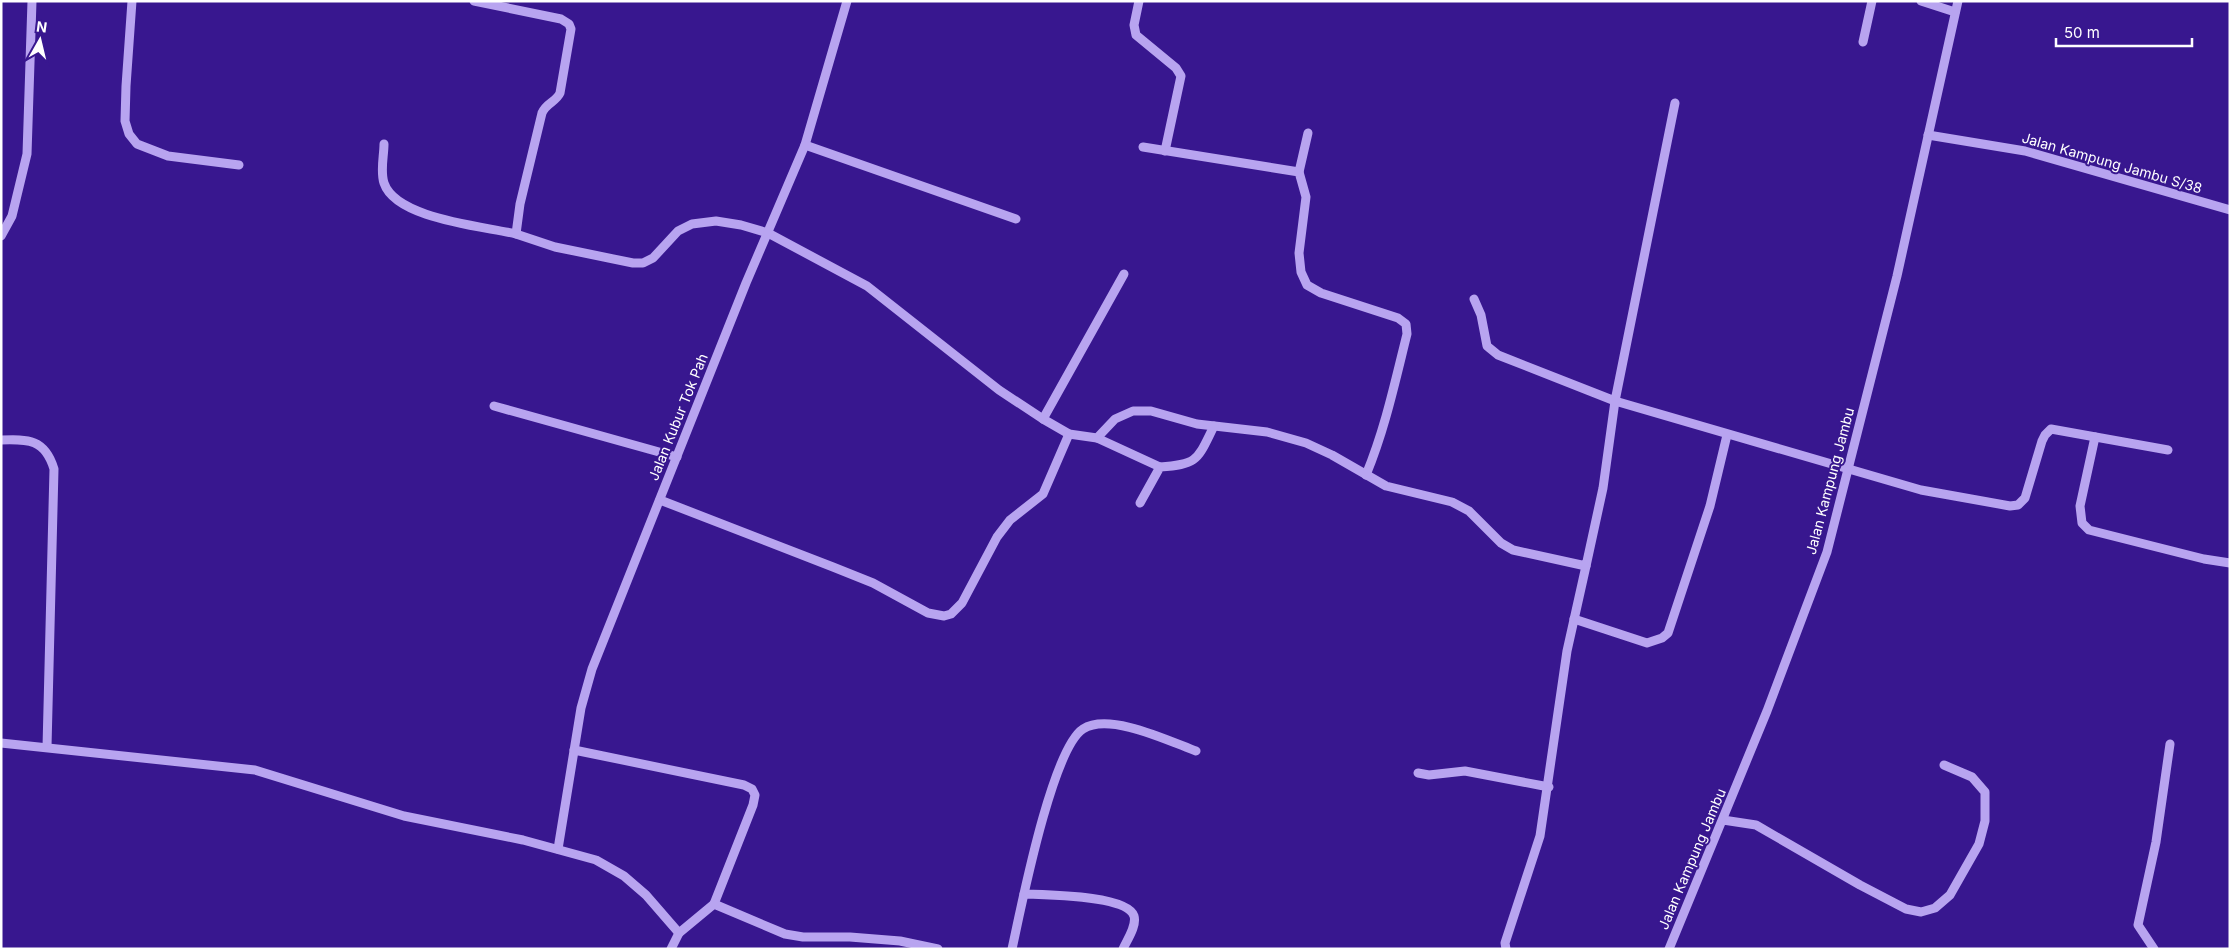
<svg xmlns="http://www.w3.org/2000/svg" width="2231" height="950" viewBox="0 0 2231 950" font-family="Inter,sans-serif">
<style>
.lines{fill:none;stroke-linecap:round;stroke-linejoin:round}
.minor{stroke:#b8a4f0;stroke-width:9}
.labels{text-anchor:middle;stroke-width:4;stroke-linejoin:round;paint-order:stroke}
.street-label{font-size:14px;fill:#fff;stroke:#38178f}
</style>
<rect width="100%" height="100%" fill="#38178f"/>
<g class="lines">
<!-- minor -->
<g class="minor">
<polyline points="132,1 126,86 125,121 129,134 137,144 168,156 239,165"/>
<path d="M474 1 561 19 569 24 571 29 560 93C556 102 546 103 542 113L520 204 516 234 555 247 633 263H643L653 258 678 231 692 224 716 221 741 225 768 233 867 286 999 390 1043 419 1069 434 1097 438 1115 419 1133 411H1151L1197 424 1267 432 1306 443 1332 455 1386 486 1452 502 1469 511 1501 543 1513 550 1586 566 1603 488 1615 401 1921 490 2010 506 2018 505 2025 498 2042 441 2045 435 2051 429 2168 450"/>
<polyline points="1139,1 1134,25 1136,35 1176,68 1181,76 1165,151"/>
<polyline points="1921,1 1955,12"/>
<polyline points="1863,42 1872,1"/>
<polyline points="1928,135 2025,151 2230,210"/>
<path d="M384 144C384 156 380 171 384 183 396 219 483 226 516 234"/>
<polyline points="805,145 1016,219"/>
<path d="M1143 147 1299 172 1306 197 1299 253 1301 272 1307 285 1321 293 1398 318 1406 324 1407 334C1395 382 1385 429 1366 475"/>
<polyline points="1299,172 1308,133"/>
<polyline points="1,236 12,216 27,154 32,1"/>
<polyline points="1474,299 1481,315 1487,346 1498,355 1615,401 1675,103"/>
<polyline points="494,406 677,457"/>
<polyline points="1043,419 1124,274"/>
<polyline points="2095,437 2080,506 2082,523 2089,530 2204,559 2230,563"/>
<polyline points="1097,438 1160,467"/>
<path d="M1 440C28 439 45 439 54 469L47 747"/>
<polyline points="660,500 833,567 873,583 928,613 944,616 951,614 962,603 997,537 1010,520 1043,494 1069,434"/>
<path d="M1140 503 1160 467C1199 464 1197 460 1214 426"/>
<polyline points="1574,619 1647,643 1662,638 1668,633 1710,506 1727,435"/>
<polyline points="1,743 255,770 404,816 523,840 596,860 624,876 646,895 679,933"/>
<polyline points="574,750 744,785 752,789 755,795 753,805 714,904"/>
<polyline points="1418,773 1429,775 1465,771 1549,787"/>
<polyline points="1723,820 1756,825 1860,885 1906,909 1921,912 1935,908 1950,895 1979,844 1985,821 1985,792 1972,777 1944,765"/>
<polyline points="558,849 581,708 592,669 746,283 805,145 847,1"/>
<path d="M1024 894C1045 895 1127 895 1134 916 1137 926 1127 940 1123 949"/>
<polyline points="671,949 679,933 714,904 785,934 803,937 850,937 900,941 938,949"/>
<path d="M1012 949C1021 908 1052 749 1083 729 1109 712 1169 741 1196 751"/>
<polyline points="1506,949 1505,943 1540,836 1567,651 1586,566"/>
<polyline points="1669,949 1767,711 1827,552 1897,276 1958,1"/>
<polyline points="2154,949 2138,925 2156,842 2170,744"/>
</g>
</g>
<g class="labels">
<!-- street labels -->
<g class="street-label">
<text transform="translate(2112 163) rotate(16)" y="5">Jalan Kampung Jambu S/38</text>
<text transform="translate(678 417) rotate(-68)" y="5">Jalan Kubur Tok Pah</text>
<text transform="translate(1830 481) rotate(-75)" y="5">Jalan Kampung Jambu</text>
<text transform="translate(1692 859) rotate(-67)" y="5">Jalan Kampung Jambu</text>
</g>
</g>
<!-- border -->
<rect width="2231" height="950" fill="none" stroke="#ffffff" stroke-width="5"/>
<!-- north arrow -->
<g transform="translate(40 40) rotate(8)" stroke="#38178f" stroke-width="4" paint-order="stroke">
<path d="M0-4L9 19L0 12L-9 19Z" fill="#ffffff"/>
<text y="-8" font-size="14" font-weight="bold" text-anchor="middle" fill="#ffffff">N</text>
</g>
<!-- scale -->
<path d="M2056 38v8h136v-8" fill="none" stroke="#ffffff" stroke-width="2.5"/>
<text x="2064" y="38" font-size="15" fill="#ffffff" stroke="#38178f" stroke-width="4" paint-order="stroke">50 m</text>
</svg>
